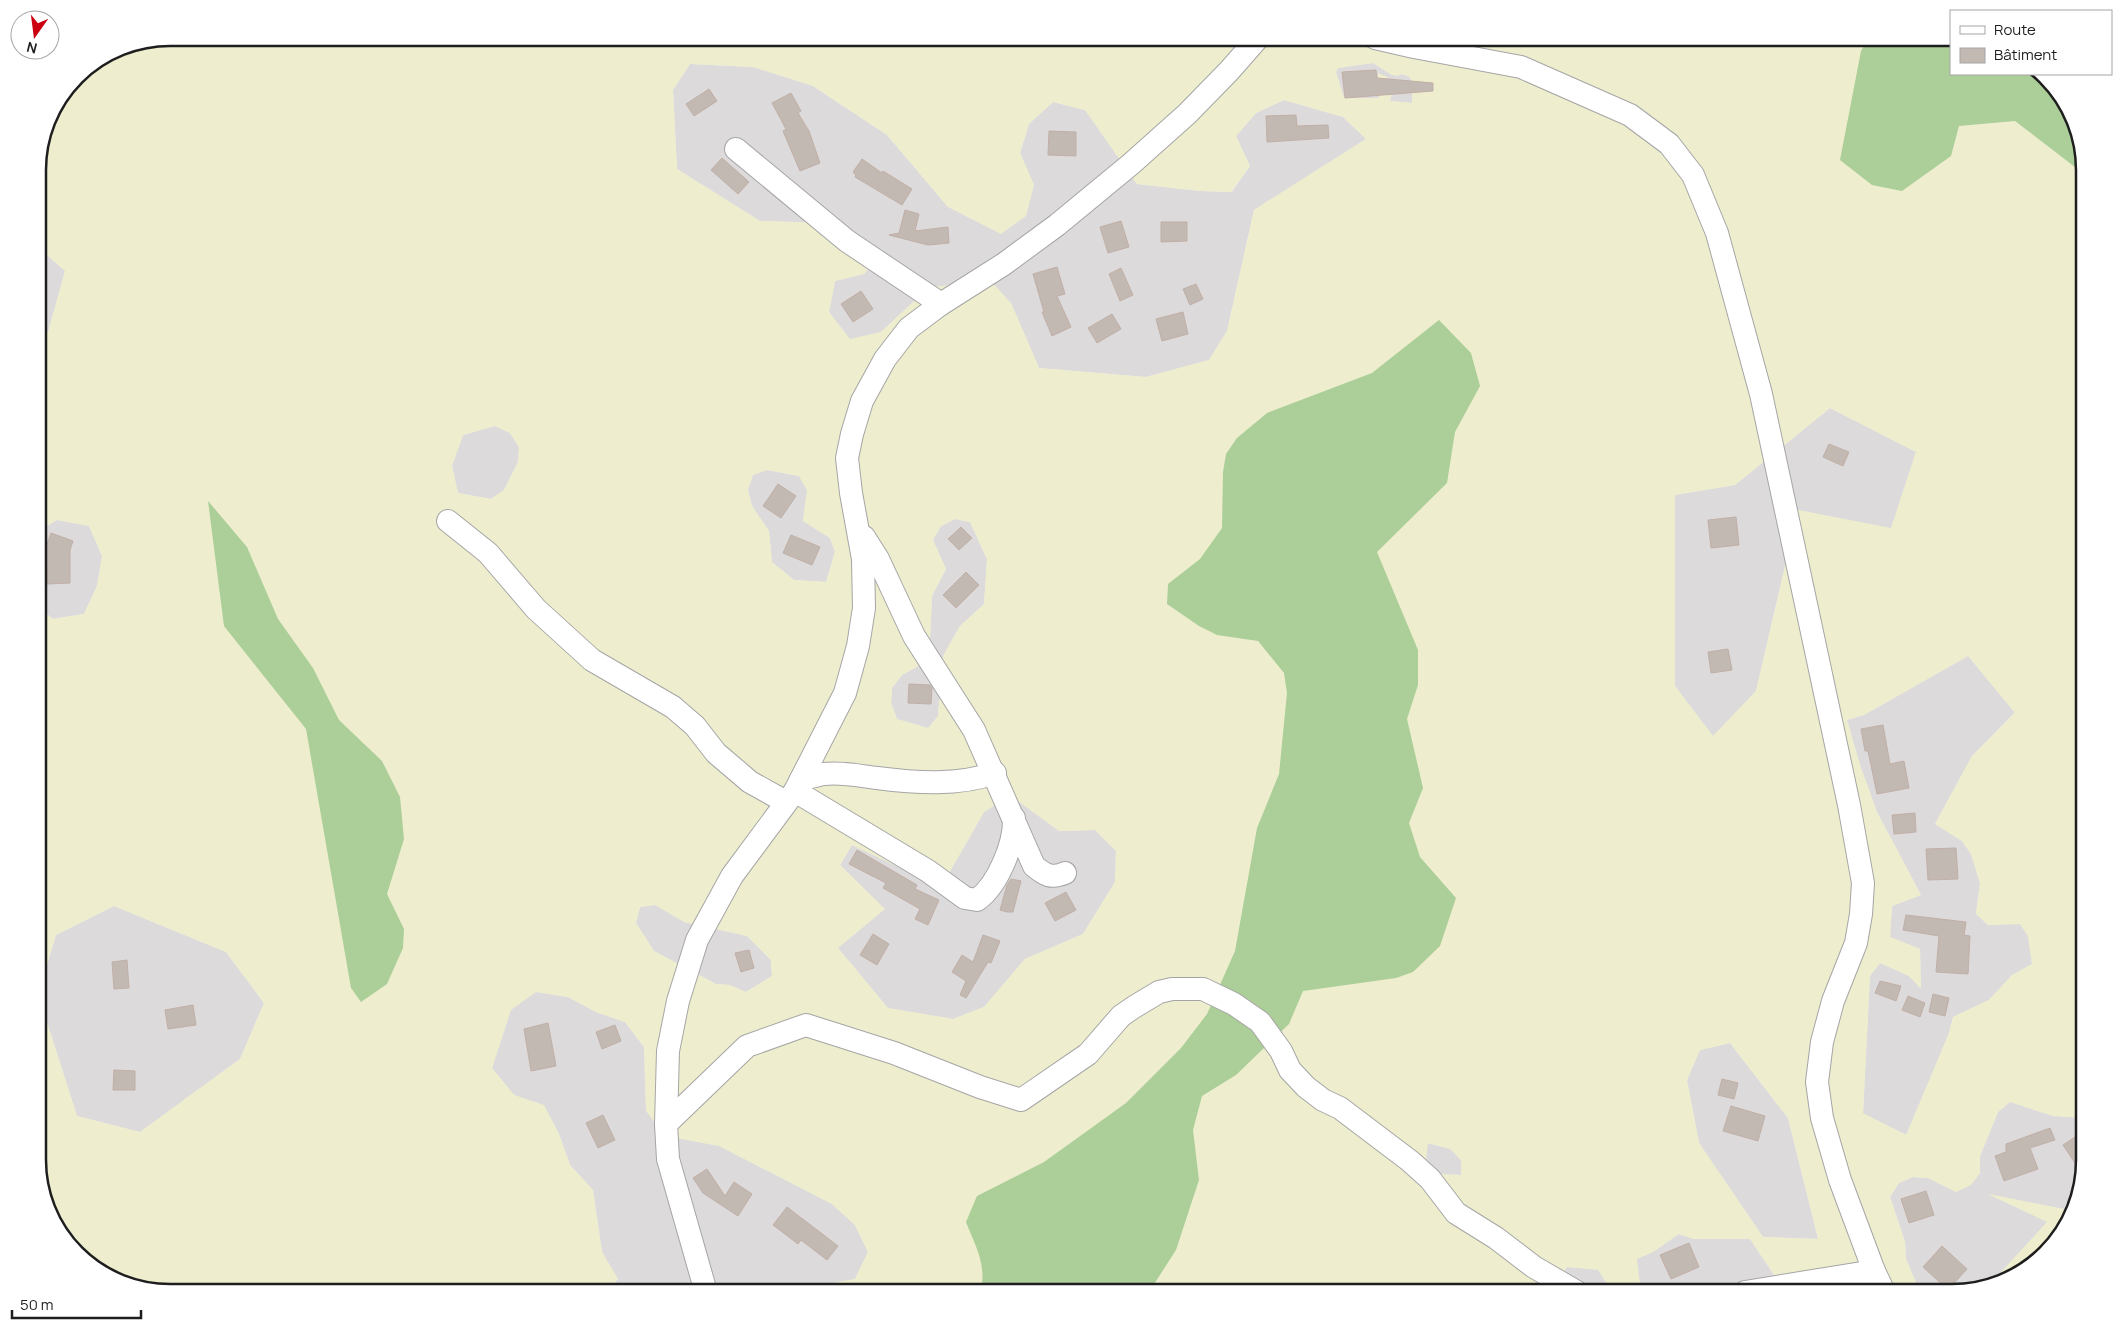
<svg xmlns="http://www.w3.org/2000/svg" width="2122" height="1330" viewBox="0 0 2122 1330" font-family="Manrope,sans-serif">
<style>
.residential{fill:#dcdadb}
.farmland{fill:#eeeece;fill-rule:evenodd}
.forest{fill:#acce98}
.building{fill:#c3b9b3;stroke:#c1afa6}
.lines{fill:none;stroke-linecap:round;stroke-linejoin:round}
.minor-casing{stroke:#a5a5a5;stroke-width:24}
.minor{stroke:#fff;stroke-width:22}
.rim{fill:none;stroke:#1e1e1e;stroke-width:2.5}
</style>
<rect width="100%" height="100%" fill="#efeae3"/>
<!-- residential -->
<g class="residential">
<polygon points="1373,63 1392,75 1402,74 1410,77 1412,84 1412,103 1389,101 1378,74 1379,98 1344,98 1336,72 1338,68"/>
<polygon points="690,64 753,67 813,86 887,135 948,207 1034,185 1020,153 1029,124 1053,102 1085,110 1137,184 1200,191 1232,192 1250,166 1236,136 1256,113 1284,100 1343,117 1366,139 1254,210 1227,331 1209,360 1146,377 1039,368 1011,303 928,288 881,332 850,340 829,312 835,281 864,274 883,250 826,223 760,221 677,169 673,90"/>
<polygon points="38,247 65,271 48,333 38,340"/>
<polygon points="1830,408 1916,452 1891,529 1798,510 1756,691 1713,737 1675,686 1675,495 1735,485"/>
<polygon points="495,426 510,433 519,447 518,462 504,490 491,499 458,493 452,466 463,435"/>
<polygon points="767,470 799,476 807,490 803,521 830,538 835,552 826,582 794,580 772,562 769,531 752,506 748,490 753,475"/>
<polygon points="955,519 970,522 987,559 984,604 960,626 943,656 938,716 928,728 897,719 891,703 892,688 902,675 929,660 932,596 946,569 933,540 941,526"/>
<polygon points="57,520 89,526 102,556 97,586 84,614 53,619 38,607 38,531"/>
<polygon points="1968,656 2015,712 1972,756 1935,824 1962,841 1971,854 1980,883 1976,914 1988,925 2020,924 2028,936 2032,964 2012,975 1989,1000 1953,1017 1949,1033 1907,1135 1863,1114 1870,976 1880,963 1909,976 1921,988 1920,949 1890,937 1892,906 1921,895 1877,812 1860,765 1847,720 1864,715"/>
<polygon points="1010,795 1059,831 1095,830 1116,851 1115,882 1083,934 1025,959 984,1007 953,1019 888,1008 838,948 884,909 840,865 852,845 941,887 984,812"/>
<polygon points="656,905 684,922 747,936 771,960 772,976 746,992 730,985 716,984 654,951 636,923 640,907"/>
<polygon points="114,906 226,952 264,1003 240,1059 140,1132 77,1116 38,994 56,935"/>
<polygon points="536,992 568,997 596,1012 625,1022 644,1047 646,1110 665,1135 719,1146 832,1204 855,1225 868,1252 855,1279 823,1285 813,1292 606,1292 618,1279 602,1252 593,1190 570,1165 559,1134 544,1106 514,1095 492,1068 511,1009"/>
<polygon points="1730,1043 1788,1118 1818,1239 1763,1237 1699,1143 1687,1080 1700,1050"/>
<polygon points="2010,1102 2053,1116 2084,1118 2084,1160 2069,1210 1990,1195 2048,1222 1992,1282 1952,1292 1920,1292 1906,1259 1905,1242 1890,1197 1899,1183 1913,1177 1928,1178 1956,1192 1980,1173 1980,1156 1998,1112"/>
<polygon points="1427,1143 1451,1149 1461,1160 1461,1175 1440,1174 1426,1159"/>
<polygon points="1678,1234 1694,1239 1750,1239 1777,1280 1754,1292 1663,1292 1663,1289 1640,1285 1636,1259 1653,1252"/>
<polygon points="1567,1267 1598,1269 1612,1292 1552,1292"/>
</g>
<!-- farmland -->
<g class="farmland">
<path d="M170 38H1869L1861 51 1951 156 1959 126 2015 121 2084 174V681L2079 694 2084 700V1118L2053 1116 2010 1102 1998 1112 1980 1156V1173L1971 1185 1956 1192 1928 1178 1913 1177 1899 1183 1890 1197 1905 1242 1906 1259 1920 1292H1754L1777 1279 1750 1239H1694L1679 1234 1653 1252 1637 1259 1640 1285 1663 1289V1292H1612L1598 1270 1567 1267 1552 1292H813L823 1285 855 1279 868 1252 855 1225 832 1204 719 1146 665 1136 646 1111 644 1047 625 1022 596 1012 568 997 536 992 511 1010 492 1068 514 1095 544 1105 559 1134 570 1165 593 1190 602 1252 618 1279 606 1292H170L97 1270 55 1226 38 1168V607L53 619 84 614 97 586 102 556 89 526 57 520 38 531V340L48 332 65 271 38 247V162L48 119 77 76 120 47ZM1373 63 1392 75 1397 76 1402 74 1410 77 1412 84V103L1390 101 1394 87 1387 77 1378 73 1379 98H1344L1336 72 1338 68ZM690 64 753 67 813 86 887 135 948 207 1001 234 1026 216 1034 185 1020 153 1029 124 1053 102 1085 110 1137 184 1200 191 1231 192 1250 166 1236 136 1256 113 1284 100 1343 117 1366 139 1254 210 1227 331 1209 360 1146 377 1039 368 1011 303 989 279 928 288 881 332 850 339 829 312 835 281 864 274 884 251 826 223 760 221 677 169 673 90ZM1830 408 1916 452 1891 528 1798 510 1756 691 1713 736 1675 686V495L1735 485ZM495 426 510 433 519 447 518 462 504 490 491 499 458 493 452 466 463 435ZM767 470 799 476 807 490 803 521 830 538 835 552 826 582 794 580 772 562 769 531 752 506 748 490 753 475ZM955 519 970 522 987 559 984 604 960 626 943 656 938 716 928 728 897 719 891 703 892 688 902 675 929 660 932 596 946 569 933 540 941 526ZM1968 656 2015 713 1972 756 1935 824 1962 841 1971 854 1980 883 1976 914 1988 925 2020 924 2028 936 2032 964 2012 975 1989 1000 1953 1017 1949 1033 1906 1135 1863 1113 1870 976 1880 963 1909 976 1921 989 1920 949 1890 937 1892 906 1921 895 1877 812 1860 765 1847 720 1864 715ZM1010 795 1059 831 1095 830 1116 851 1115 882 1083 934 1025 959 984 1007 953 1019 888 1008 838 948 885 909 840 865 852 845 941 887 984 812ZM655 905 684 922 747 936 771 960 772 976 746 992 730 985 716 984 654 951 636 923 640 907ZM114 906 226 952 264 1003 240 1059 140 1132 77 1116 38 994 56 935ZM1730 1043 1788 1118 1818 1239 1763 1237 1699 1143 1687 1080 1700 1050ZM1428 1143 1450 1149 1461 1160V1175L1440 1174 1426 1159Z"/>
<polygon points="1988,1194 2069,1210 2062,1233 2018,1275 1992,1282 2047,1222"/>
</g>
<!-- forest -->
<g class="forest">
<polygon points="1869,38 1951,38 1951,74 2039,74 2067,104 2084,174 2015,121 1959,126 1951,156 1902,191 1872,185 1840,160 1861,51"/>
<path d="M1439 320 1471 353 1480 386 1455 432 1447 483 1377 552 1418 650V685L1407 719 1423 788 1409 823 1420 857 1456 898 1440 946 1413 972 1396 978 1303 991 1289 1024 1236 1075 1202 1096 1193 1130 1199 1180 1176 1250 1149 1292H980C988 1267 975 1245 966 1222L977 1196 1044 1162 1126 1103 1181 1048 1207 1014 1235 951 1257 828 1279 774 1287 693 1284 673 1258 641 1217 635 1199 626 1167 604 1168 584 1200 559 1222 528 1223 472 1226 454 1237 438 1267 413 1372 373Z"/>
<polygon points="208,501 247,547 278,619 313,668 339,720 382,761 400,797 404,839 387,894 404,929 403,948 387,984 361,1002 351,988 306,729 224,626"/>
</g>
<!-- building -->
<g class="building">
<polygon points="1376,70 1377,78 1433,83 1433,91 1345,98 1342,72"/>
<polygon points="709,89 717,101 694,116 686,104"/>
<polygon points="791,93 801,111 798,113 809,131 820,163 800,171 783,131 786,129 772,103"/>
<polygon points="1296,115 1297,126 1328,125 1329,138 1267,142 1266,116"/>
<polygon points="1049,131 1076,132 1076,156 1048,155"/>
<polygon points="722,158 749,182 738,194 711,170"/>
<polygon points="862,159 882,173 883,171 912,189 902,205 855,177 856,175 853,172"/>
<polygon points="905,210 919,214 915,231 948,227 949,243 928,245 889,235 899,233"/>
<polygon points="1121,221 1129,247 1108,253 1100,227"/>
<polygon points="1161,222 1187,222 1187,241 1161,242"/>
<polygon points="1057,267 1065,294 1057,296 1071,327 1052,336 1042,312 1044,312 1033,274"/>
<polygon points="1121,268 1133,295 1120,301 1109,274"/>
<polygon points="1196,284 1203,299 1190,305 1183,289"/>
<polygon points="861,291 873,309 853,322 841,304"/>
<polygon points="1183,312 1188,334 1162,341 1156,319"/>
<polygon points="1112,314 1121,329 1097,343 1088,328"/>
<polygon points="1829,444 1849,452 1843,466 1823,457"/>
<polygon points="778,484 796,496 781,518 763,506"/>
<polygon points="1736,517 1739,545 1711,548 1708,520"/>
<polygon points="961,527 972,538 959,550 948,539"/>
<polygon points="51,533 73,541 70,550 70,583 47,584 46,547"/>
<polygon points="791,535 820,547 812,565 783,553"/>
<polygon points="966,572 979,585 956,608 943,595"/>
<polygon points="1728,649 1732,670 1711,673 1708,652"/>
<polygon points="909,684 930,685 932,688 931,704 908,703"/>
<polygon points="1883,725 1890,764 1904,761 1909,788 1877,794 1868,751 1865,751 1861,729"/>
<polygon points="1915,813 1916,832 1894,834 1892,815"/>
<polygon points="1956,848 1958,879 1928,880 1926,849"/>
<polygon points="857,850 917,885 915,889 939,900 928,925 915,919 920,909 883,888 886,883 849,864"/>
<polygon points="1011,879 1021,881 1013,912 1007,912 1000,910 1007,885"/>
<polygon points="1066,892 1076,910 1055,921 1045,903"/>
<polygon points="1906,915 1966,922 1964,935 1970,936 1968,974 1936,972 1939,936 1903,930"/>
<polygon points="873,934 889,944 877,965 860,955"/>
<polygon points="983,935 1000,941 991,963 988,962 966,998 960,995 966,981 952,972 962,955 973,962"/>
<polygon points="749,950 754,968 741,972 735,953"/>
<polygon points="127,960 129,988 114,989 112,962"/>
<polygon points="1880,981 1901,986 1896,1001 1875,993"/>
<polygon points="1933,994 1949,998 1945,1016 1929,1012"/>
<polygon points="1908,996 1925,1003 1920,1017 1902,1010"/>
<polygon points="193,1005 196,1025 168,1029 165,1010"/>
<polygon points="548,1023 556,1066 531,1071 524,1029"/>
<polygon points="615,1025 621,1041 602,1049 596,1032"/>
<polygon points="114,1070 135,1071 135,1090 113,1090"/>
<polygon points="1722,1079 1738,1083 1734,1099 1718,1095"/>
<polygon points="1731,1106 1765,1116 1758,1141 1723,1131"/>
<polygon points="603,1115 615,1140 598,1148 586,1123"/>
<polygon points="2050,1128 2055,1140 2030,1148 2038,1169 2004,1181 1995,1156 2006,1152 2006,1144"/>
<polygon points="2084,1131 2084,1160 2081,1172 2063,1145"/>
<polygon points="707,1169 725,1196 734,1182 752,1194 738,1216 703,1193 693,1178"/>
<polygon points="1926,1191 1934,1215 1909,1223 1901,1199"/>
<polygon points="787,1207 838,1246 827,1260 801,1240 798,1244 773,1225"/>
<polygon points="1689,1243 1699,1267 1671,1279 1660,1255"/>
<polygon points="1942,1246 1967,1269 1948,1290 1923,1267"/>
</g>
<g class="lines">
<!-- minor casing -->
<g class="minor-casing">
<g id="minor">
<polyline points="1375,38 1414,47 1521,67 1630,115 1669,144 1693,175 1717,233 1761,394 1849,805 1863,883 1861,914 1856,943 1833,1001 1822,1042 1817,1082 1822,1118 1840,1180 1874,1271 1884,1292"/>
<polyline points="736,149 847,241 941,304"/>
<polyline points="448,521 488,553 536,609 592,660 673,707 695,726 716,753 750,782 786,802"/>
<path d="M864 537 878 559 914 636 974 730 1034 866C1045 875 1051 879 1065 873"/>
<path d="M801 779C809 778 816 775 824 774 842 772 860 776 877 778 916 783 958 786 995 773"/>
<path d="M795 791 928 871 965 898 977 900C998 885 1015 843 1014 818"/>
<polyline points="666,1124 747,1046 806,1025 894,1053 980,1087 1021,1100 1088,1054 1121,1016 1134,1007 1159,992 1172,989 1203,989 1234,1004 1260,1022 1281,1051 1290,1070 1306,1087 1323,1100 1340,1108 1410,1161 1430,1179 1456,1213 1496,1238 1534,1267 1577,1292"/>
<polyline points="706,1292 668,1159 666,1124 668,1051 678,1001 697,940 732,876 795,791 845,693 858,646 864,608 863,559 851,493 847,458 852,434 862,401 885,359 909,328 941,304 1004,264 1057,225 1131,164 1187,114 1229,71 1258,38"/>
<polyline points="1745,1292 1874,1271"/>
</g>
</g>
<!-- minor -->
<use href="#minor" class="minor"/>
</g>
<!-- crop -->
<path d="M0 0H2122V1330H0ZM170 46H1952A124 124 0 0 1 2076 170V1160A124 124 0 0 1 1952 1284H170A124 124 0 0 1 46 1160V170A124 124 0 0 1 170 46Z" fill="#fff" fill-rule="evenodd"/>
<path class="rim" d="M170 46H1952A124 124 0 0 1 2076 170V1160A124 124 0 0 1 1952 1284H170A124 124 0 0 1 46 1160V170A124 124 0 0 1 170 46Z"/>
<!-- legend -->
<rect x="1950" y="10" width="162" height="65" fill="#ffffff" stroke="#a5a5a5"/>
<rect x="1960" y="26" width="25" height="8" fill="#ffffff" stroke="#a5a5a5"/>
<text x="1994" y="35" font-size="15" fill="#1e1e1e">Route</text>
<rect x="1960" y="48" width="25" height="15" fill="#c3b9b3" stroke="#a5a5a5"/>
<text x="1994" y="60" font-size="15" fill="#1e1e1e">Bâtiment</text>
<!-- north arrow -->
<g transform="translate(35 35) rotate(194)"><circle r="24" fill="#ffffff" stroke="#a5a5a5"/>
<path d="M0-4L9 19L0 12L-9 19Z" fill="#cb0011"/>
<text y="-8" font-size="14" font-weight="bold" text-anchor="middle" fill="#1e1e1e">N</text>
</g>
<!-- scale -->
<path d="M12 1310v8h129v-8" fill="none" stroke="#1e1e1e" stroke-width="2.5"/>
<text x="20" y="1310" font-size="15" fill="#1e1e1e" stroke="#ffffff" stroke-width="4" paint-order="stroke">50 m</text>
</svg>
